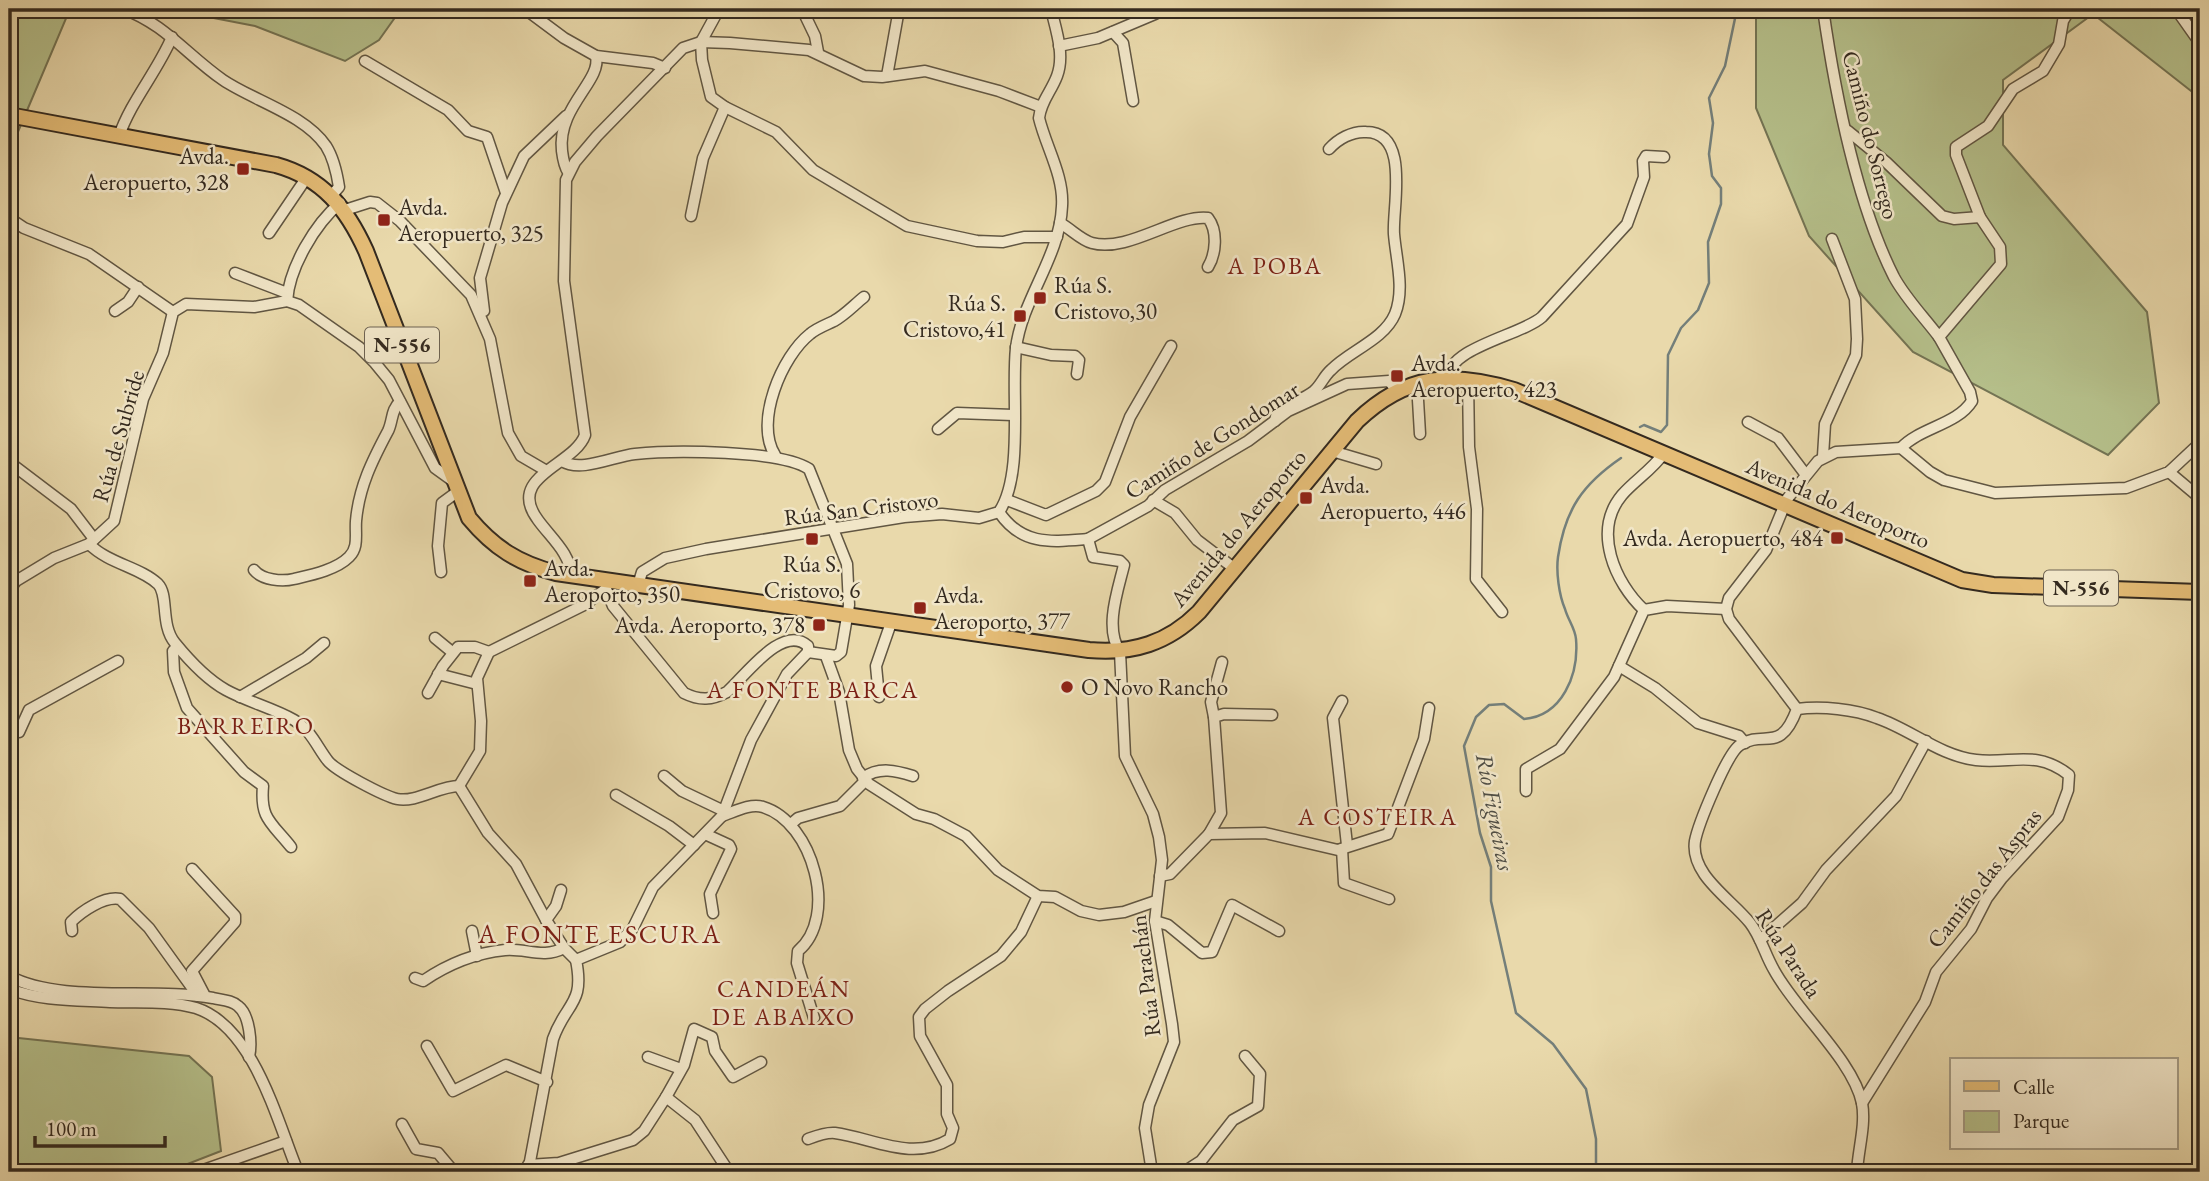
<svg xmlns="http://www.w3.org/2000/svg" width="2209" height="1181" viewBox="0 0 2209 1181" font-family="'EB Garamond',serif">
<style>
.green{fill:#b5bf8a;stroke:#747454;stroke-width:2}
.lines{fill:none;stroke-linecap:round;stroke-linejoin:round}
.stream{stroke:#747f7a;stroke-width:2.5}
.street-casing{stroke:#615642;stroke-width:13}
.primary-casing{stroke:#342a1f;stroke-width:18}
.street{stroke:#f1e6c8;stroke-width:10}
.primary{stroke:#e4bc76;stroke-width:14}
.poi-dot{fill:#8f2418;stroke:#f1e6c8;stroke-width:2.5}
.labels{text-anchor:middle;stroke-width:5;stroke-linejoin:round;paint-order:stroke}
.shield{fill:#f1e6c8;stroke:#6d6252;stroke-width:2}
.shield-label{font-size:21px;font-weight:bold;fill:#342a1f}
.street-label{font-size:23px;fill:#342a1f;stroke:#f1e6c8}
.poi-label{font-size:23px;fill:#342a1f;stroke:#f1e6c8;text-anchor:start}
.neighbourhood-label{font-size:24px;letter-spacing:2px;fill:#7a1f14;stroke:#f1e6c8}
.water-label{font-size:24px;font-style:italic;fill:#4e4d45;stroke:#f1e6c8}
.quarter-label{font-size:26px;letter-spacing:2px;fill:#7a1f14;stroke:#f1e6c8}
</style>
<rect width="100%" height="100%" fill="#e9d9ab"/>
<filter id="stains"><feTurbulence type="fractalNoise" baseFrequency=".00286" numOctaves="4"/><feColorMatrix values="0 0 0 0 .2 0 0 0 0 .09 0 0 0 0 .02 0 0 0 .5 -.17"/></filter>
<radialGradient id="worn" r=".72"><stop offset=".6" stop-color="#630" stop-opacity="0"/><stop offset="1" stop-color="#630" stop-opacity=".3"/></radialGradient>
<!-- green -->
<g class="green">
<polygon points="9,9 70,9 9,153"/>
<polygon points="167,9 401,9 379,40 345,61 255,26"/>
<polygon points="1756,9 2200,9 2200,98 2093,14 2003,80 2003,145 2147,312 2159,403 2108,455 1913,352 1809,236 1756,108"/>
<polygon points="9,1037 189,1056 212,1077 221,1151 167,1172 9,1172"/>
</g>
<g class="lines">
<!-- stream -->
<g class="stream">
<polyline points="1640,427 1644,425 1661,432 1667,425 1668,355 1681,328 1698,310 1709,283 1708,242 1721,204 1721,188 1712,176 1709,154 1713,123 1709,98 1725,66 1737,9"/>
<path d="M1596 1172V1139L1586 1089 1553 1044 1516 1013 1491 901V867L1480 833 1464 746 1476 717 1489 705 1504 704 1524 719C1562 716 1579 675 1576 639 1575 628 1568 620 1565 609 1559 595 1556 572 1558 557 1565 509 1583 484 1621 458"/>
</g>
<!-- street casing -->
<g class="street-casing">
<g id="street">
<path d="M123 9C164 23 188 56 223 80 254 101 304 114 326 146 333 157 337 174 339 187L332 195"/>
<polyline points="525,9 564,38 596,56 653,63 665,68"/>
<polyline points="719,9 701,42 702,60 711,97 725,107 776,132 813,170 907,226 977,241 1003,242 1024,237 1057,237"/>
<polyline points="802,9 815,36 818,52"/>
<path d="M1823 9C1835 92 1856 202 1894 277 1906 299 1924 317 1939 337"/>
<polyline points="2176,9 2200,43"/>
<polyline points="1113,32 1123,43 1133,101"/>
<polyline points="1059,46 1098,38 1155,14"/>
<polyline points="365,61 448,110 468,131 487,137 506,193"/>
<polyline points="887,76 899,9"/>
<polyline points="1848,131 1886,162 1942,216 1954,219 1980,217"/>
<path d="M119 136C131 101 157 72 172 37"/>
<path d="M568 172C564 166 563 159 562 151 557 107 602 81 596 56"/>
<polyline points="345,210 370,202 377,203 400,221 471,295 490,339 508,433 521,456 545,470"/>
<polyline points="691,216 703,158 725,107"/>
<polyline points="9,218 24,228 89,254 173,312"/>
<path d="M1060 223C1071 229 1081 240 1092 243 1128 253 1176 214 1208 218 1218 231 1216 254 1208 267"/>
<polyline points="269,233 307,177"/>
<polyline points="235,273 287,293"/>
<path d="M287 301C289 268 315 224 340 203"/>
<polyline points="115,311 128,302 138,287"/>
<polyline points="484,311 480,278 502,203 524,156 566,116"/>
<polyline points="1016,347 1051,355 1075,356 1079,360 1077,374"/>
<path d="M1448 378C1449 347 1522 335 1542 317L1627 224 1644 177 1643 161 1646 156 1664 157"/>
<polyline points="1468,379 1469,447 1477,509 1476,579 1502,612"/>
<polyline points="1417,383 1420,434"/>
<path d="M1275 421 1277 412C1288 403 1303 400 1314 391 1321 385 1324 376 1331 370 1349 351 1384 340 1395 314 1405 289 1396 259 1394 234 1392 208 1411 132 1366 132 1352 131 1338 139 1329 149"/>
<polyline points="1748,422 1778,438 1806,475"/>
<polyline points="938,429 957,413 1013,415"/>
<path d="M1901 448C1921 427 1957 425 1972 401L1970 392 1939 337 2001 264 2000 247 1980 217 1956 155V147L1988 126 2013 89 2043 71 2059 44 2063 21 2070 9"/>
<polyline points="1332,451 1376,464"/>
<path d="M775 455C754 422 782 356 810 334 817 328 826 325 834 321 845 315 854 305 864 297"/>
<polyline points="1823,456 1825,424 1856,355 1857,339 1855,299 1832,239"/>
<path d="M562 461C581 473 614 456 635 454 672 450 781 450 809 469L847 564 849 605 841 652 836 656 808 652"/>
<polyline points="9,462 71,509 94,539"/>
<polyline points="2169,472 2200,498"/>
<polyline points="1007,500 1046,515 1096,491 1105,482 1130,417 1171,346"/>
<polyline points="1153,500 1175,513 1197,540 1235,569"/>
<path d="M999 512C1022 546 1051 542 1088 539L1093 557 1120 561 1124 565C1118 590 1104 628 1120 652L1125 756 1153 814 1159 837 1162 860 1155 921 1172 1024 1174 1042 1149 1105 1145 1128 1152 1172"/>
<polyline points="1088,539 1148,506 1165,490 1248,441 1288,411 1347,384 1389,381 1397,391"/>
<path d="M89 544C109 564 140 567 158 584 169 595 160 625 175 643 188 659 208 680 226 690 248 702 273 708 294 720 311 730 317 747 328 761 336 771 384 796 397 799 416 803 439 786 459 786"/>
<path d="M254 570C262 580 282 582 294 579 311 575 336 570 349 557 359 547 355 535 356 521 359 487 372 461 388 431 393 421 391 409 400 402"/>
<polyline points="441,572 438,546 442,503 457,492"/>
<path d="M571 576C571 554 551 538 538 520 505 476 574 466 585 435L564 281 566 180 575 162 597 136 683 48 701 42 730 43 809 50 864 76 882 77 925 71 999 91 1041 107"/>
<path d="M607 581 606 589 613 606 684 693C700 701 712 700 727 692 746 675 783 623 808 646V652"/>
<path d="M638 585 642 572 665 558 706 549 904 517 942 514 979 518 999 512C1024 475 1011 394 1016 348 1022 299 1060 257 1062 206 1064 176 1046 147 1039 118 1041 101 1051 92 1057 76 1065 55 1056 30 1051 9"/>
<polyline points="9,590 16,581 54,558 89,544 114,521 143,399 163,353 173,312 186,304 254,307 287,301 299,305 359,347 375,363 389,380 435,468 453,481"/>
<path d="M1644 610C1615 583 1592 531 1622 495 1635 480 1652 470 1664 453"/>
<polyline points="435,638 452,652"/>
<path d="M177 647 173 651 174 672 187 708 244 772 263 786C260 819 271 822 291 847"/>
<polyline points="826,656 839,692 849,750 857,769 869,784 916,814 934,819 966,836 998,870 1038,896 1055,897 1081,911 1099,915 1124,912 1156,901"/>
<polyline points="1619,666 1655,688 1698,723 1739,736 1745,743"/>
<polyline points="438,674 477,684"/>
<polyline points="428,693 443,666 458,647 475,647 489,652"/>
<polyline points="240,697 306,658 324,643"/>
<polyline points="879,697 876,666 892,620"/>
<polyline points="1342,701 1333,718 1347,845"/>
<path d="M1797 709C1822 706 1854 709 1877 718 1910 729 1940 756 1976 760 2012 764 2036 749 2069 775L2068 790 2058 817 2002 878 1987 898 1971 929 1936 972 1925 1002 1862 1103"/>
<polyline points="1214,717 1211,702 1222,662"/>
<polyline points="9,732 19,732 29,710 118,661"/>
<polyline points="664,776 682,791 724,811"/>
<path d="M863 778C879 766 897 771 913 776"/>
<polyline points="459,786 480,751 481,721 477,678 489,652 584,605 606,589"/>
<polyline points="459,786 488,833 516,864 546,920 564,948 576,960"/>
<polyline points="1526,791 1526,769 1560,749 1614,677 1644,610 1667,606 1726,609"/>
<polyline points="616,795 669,826 694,845"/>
<path d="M722 816C734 812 750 803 763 807 813 822 839 917 798 951L797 963 814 1018"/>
<polyline points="791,824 798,818 840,806 865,781"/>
<polyline points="705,834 729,845 731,849 710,894 713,913"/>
<polyline points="1209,834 1221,813 1214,717 1224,714 1272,715"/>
<polyline points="1342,849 1344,883 1389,899"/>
<polyline points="192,869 235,916 235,922 192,971 204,994"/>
<polyline points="1160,876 1170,874 1209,834 1265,833 1338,850 1388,834 1424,739 1429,708"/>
<polyline points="546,920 556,906 561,890"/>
<polyline points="1155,921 1168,925 1202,953 1212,952 1232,905 1279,931"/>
<path d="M72 931 71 922C82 911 104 896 120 899L149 928 198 996"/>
<polyline points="472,931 477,956"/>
<polyline points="1760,940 1802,903 1826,870 1896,796 1926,741"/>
<path d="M9 976C60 1004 153 987 213 998 221 1000 232 1000 238 1006 250 1015 252 1044 249 1057"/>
<path d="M415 978 423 981C448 964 474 953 505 950 526 948 543 959 564 948"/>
<path d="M9 989C41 1001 75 1000 110 1002 137 1003 169 1000 196 1008 254 1027 277 1121 298 1172"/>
<polyline points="427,1046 453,1091 506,1065 547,1082"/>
<polyline points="648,1057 681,1069"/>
<polyline points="666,1097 684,1065 694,1029 712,1037 715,1051 733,1077 761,1062"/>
<polyline points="402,1124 416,1149 438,1153 454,1172"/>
<path d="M808 1139C816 1136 826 1132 835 1133 873 1138 912 1162 950 1139L953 1128 947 1114V1085L920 1036 919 1017 925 1009 948 991 1001 956 1021 932 1038 896"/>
<polyline points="528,1165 559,1163 633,1140 644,1131 666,1097 695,1120 729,1172"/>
<polyline points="2065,1170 2065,1172"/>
<polyline points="198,1172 286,1141"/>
<path d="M528 1172 553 1039C566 1002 585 1005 576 960L620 942 633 928 653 887 722 816 751 740 787 674 808 652"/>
<polyline points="1184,1172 1201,1161 1233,1120 1258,1106 1260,1074 1245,1056"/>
<path d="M1857 1172C1858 1150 1866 1125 1862 1103 1853 1060 1796 1011 1774 970 1765 955 1761 937 1750 923 1731 899 1690 875 1695 841 1698 825 1727 753 1740 745 1765 729 1780 755 1797 709L1729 619 1726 609 1729 598 1766 550 1787 499 1818 461 1836 452 1901 448 1930 472 1944 480 1995 493 2126 488 2169 472 2200 443"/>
</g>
</g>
<!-- primary casing -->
<g class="primary-casing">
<path id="primary" d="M9 115 276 165C323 178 347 209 366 251L469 518C494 548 518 563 556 573L1089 650C1133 654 1168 643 1199 612L1357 421C1406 374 1451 371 1514 390L1962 580 1993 585 2200 592"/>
</g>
<!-- street -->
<use href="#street" class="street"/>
<!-- primary -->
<use href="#primary" class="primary"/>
</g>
<!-- markers -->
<g class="poi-dot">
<rect x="236" y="162" width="14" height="14" rx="3.5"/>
<rect x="377" y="213" width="14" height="14" rx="3.5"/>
<rect x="1033" y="291" width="14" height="14" rx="3.5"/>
<rect x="1013" y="309" width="14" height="14" rx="3.5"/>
<rect x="1390" y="369" width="14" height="14" rx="3.5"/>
<rect x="1299" y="491" width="14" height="14" rx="3.5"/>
<rect x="1830" y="531" width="14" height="14" rx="3.5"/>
<rect x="805" y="532" width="14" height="14" rx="3.5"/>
<rect x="523" y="574" width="14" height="14" rx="3.5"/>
<rect x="913" y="601" width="14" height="14" rx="3.5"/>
<rect x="812" y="618" width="14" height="14" rx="3.5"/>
<circle cx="1067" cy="687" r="7"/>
</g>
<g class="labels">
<!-- shield labels -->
<g class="shield">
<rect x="365" y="327.5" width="74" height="35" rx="5"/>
<rect x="2044" y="570.5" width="74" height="35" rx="5"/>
</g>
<g class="shield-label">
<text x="402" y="352">N-556</text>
<text x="2081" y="595">N-556</text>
</g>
<!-- street labels -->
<g class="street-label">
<text transform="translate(1871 135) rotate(76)" y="8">Camiño do Sorrego</text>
<text transform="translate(118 436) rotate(-74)" y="8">Rúa de Subride</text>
<text transform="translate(1212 440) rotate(-32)" y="8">Camiño de Gondomar</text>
<text transform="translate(1838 503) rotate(23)" y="8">Avenida do Aeroporto</text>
<text transform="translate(861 508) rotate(-7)" y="8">Rúa San Cristovo</text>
<text transform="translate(1238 528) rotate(-50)" y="8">Avenida do Aeroporto</text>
<text transform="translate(1984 878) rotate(-52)" y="8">Camiño das Aspras</text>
<text transform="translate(1789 953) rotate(57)" y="8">Rúa Parada</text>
<text transform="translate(1145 976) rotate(-97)" y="8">Rúa Parachán</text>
</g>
<!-- poi labels -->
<g class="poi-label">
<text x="229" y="164" text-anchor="end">Avda.<tspan x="229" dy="26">Aeropuerto, 328</tspan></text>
<text x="398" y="215">Avda.<tspan x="398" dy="26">Aeropuerto, 325</tspan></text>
<text x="1054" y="293">Rúa S.<tspan x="1054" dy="26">Cristovo,30</tspan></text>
<text x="1006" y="311" text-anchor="end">Rúa S.<tspan x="1006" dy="26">Cristovo,41</tspan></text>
<text x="1411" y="371">Avda.<tspan x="1411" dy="26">Aeropuerto, 423</tspan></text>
<text x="1320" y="493">Avda.<tspan x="1320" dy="26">Aeropuerto, 446</tspan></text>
<text x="1823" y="546" text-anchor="end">Avda. Aeropuerto, 484</text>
<text x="812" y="572" text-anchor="middle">Rúa S.<tspan x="812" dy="26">Cristovo, 6</tspan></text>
<text x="544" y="576">Avda.<tspan x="544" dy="26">Aeroporto, 350</tspan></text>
<text x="934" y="603">Avda.<tspan x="934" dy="26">Aeroporto, 377</tspan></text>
<text x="805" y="633" text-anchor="end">Avda. Aeroporto, 378</text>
<text x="1081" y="695">O Novo Rancho</text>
</g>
<!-- neighbourhood labels -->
<g class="neighbourhood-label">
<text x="1275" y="274">A POBA</text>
<text x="813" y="698">A FONTE BARCA</text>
<text x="246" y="734">BARREIRO</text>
<text x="1378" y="825">A COSTEIRA</text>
<text x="784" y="997">CANDEÁN<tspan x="784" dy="28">DE ABAIXO</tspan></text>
</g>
<!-- water labels -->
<g class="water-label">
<text transform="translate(1495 812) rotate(79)" y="8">Río Figueiras</text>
</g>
<!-- quarter labels -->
<g class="quarter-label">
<text x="600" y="943">A FONTE ESCURA</text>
</g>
</g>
<!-- margin -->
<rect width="2209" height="1181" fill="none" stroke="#e9d9ab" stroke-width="35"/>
<rect x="10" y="10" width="2188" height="1160" fill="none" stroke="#342a1f" stroke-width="3.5"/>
<rect x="18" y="18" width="2174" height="1146" fill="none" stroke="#342a1f" stroke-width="2"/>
<!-- legend -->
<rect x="1950" y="1058" width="228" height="91" fill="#f1e6c8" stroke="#a59b84" stroke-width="2"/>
<rect x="1964" y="1081" width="35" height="10" fill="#e4bc76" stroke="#a59b84" stroke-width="2"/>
<text x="2013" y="1094" font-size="21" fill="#342a1f">Calle</text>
<rect x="1964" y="1111" width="35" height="21" fill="#b5bf8a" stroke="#a59b84" stroke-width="2"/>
<text x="2013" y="1128" font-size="21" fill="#342a1f">Parque</text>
<!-- scale -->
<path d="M35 1136v10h130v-10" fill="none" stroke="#342a1f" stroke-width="3.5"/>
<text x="46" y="1136" font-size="21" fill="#342a1f" stroke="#f1e6c8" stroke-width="5" paint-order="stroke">100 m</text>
<rect width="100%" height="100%" filter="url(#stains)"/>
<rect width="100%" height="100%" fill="url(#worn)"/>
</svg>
